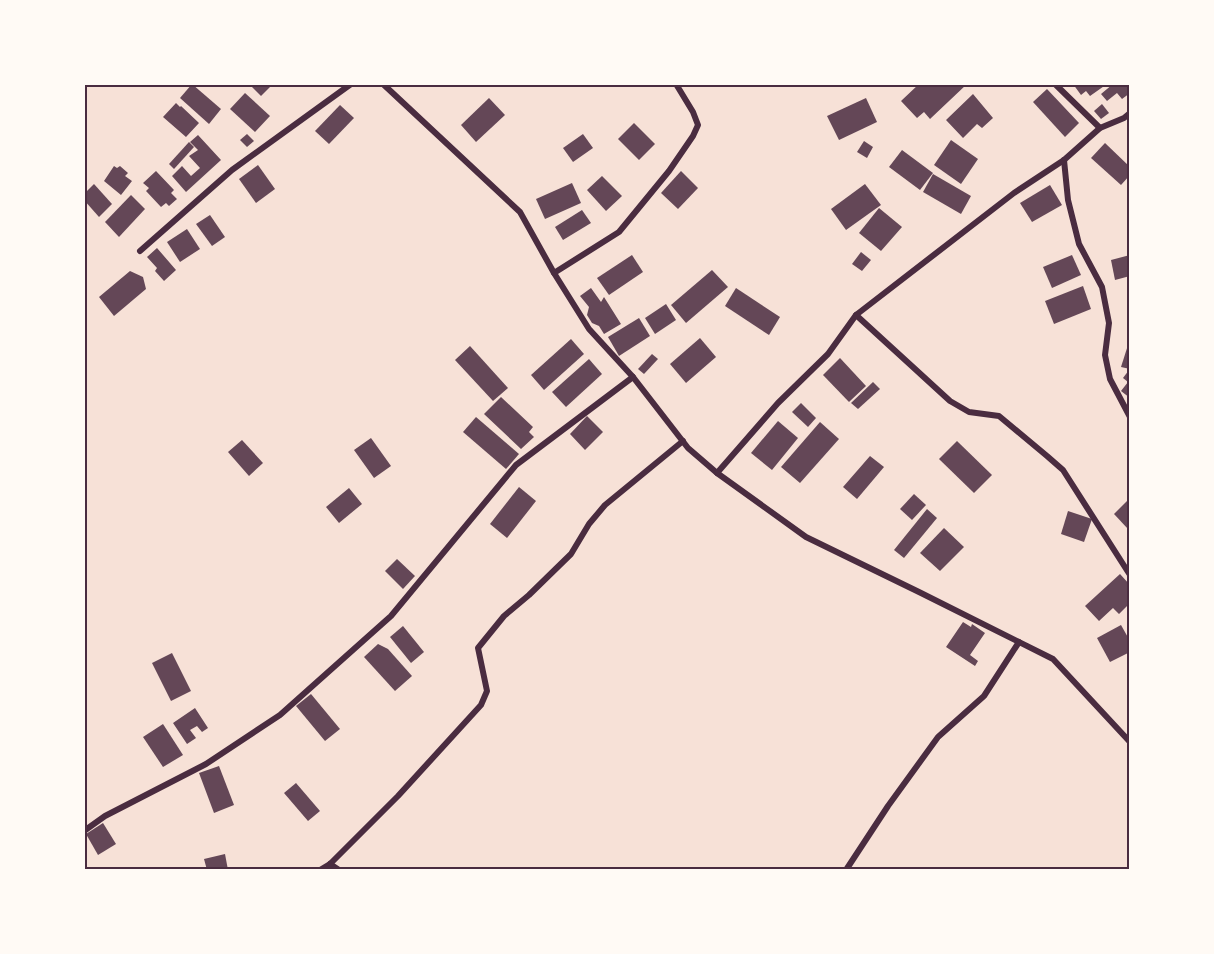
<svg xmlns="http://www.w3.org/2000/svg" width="1214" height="954" viewBox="0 0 1214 954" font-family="'Varela Round',sans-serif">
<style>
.building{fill:#644757}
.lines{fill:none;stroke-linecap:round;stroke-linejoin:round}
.minor{stroke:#4a2c40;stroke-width:6}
.neatline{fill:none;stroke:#4a2c40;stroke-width:2}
</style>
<rect width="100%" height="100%" fill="#f7e1d7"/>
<!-- building -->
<g class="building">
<polygon points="192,84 221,109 209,124 180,98"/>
<polygon points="249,84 273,84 261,96"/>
<polygon points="919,84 967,84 930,119 924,112 917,118 901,101"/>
<polygon points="1073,84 1107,84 1090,96 1086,91 1081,95"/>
<polygon points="1113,84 1130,84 1130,93 1122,99 1117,93 1107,101 1101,94"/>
<polygon points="1047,89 1079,123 1065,137 1033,102"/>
<polygon points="245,93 270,116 255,132 230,109"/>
<polygon points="973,94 993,118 982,128 977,124 963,138 946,120"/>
<polygon points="489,98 505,115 476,142 461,125"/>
<polygon points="866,98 877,122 839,140 827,116"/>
<polygon points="176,103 180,107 181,106 199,123 186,137 163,117"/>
<polygon points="1102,104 1109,113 1101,119 1094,111"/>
<polygon points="340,105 354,118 329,144 315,131"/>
<polygon points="634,123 655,144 639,160 618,139"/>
<polygon points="247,134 254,141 247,147 240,140"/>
<polygon points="583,134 593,148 573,162 563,148"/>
<polygon points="198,135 221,160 186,192 172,176 182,166 191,176 200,168 189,156 198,150 190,142"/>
<polygon points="951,140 978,159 961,184 934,165"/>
<polygon points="864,141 873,147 867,158 857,152"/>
<polygon points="189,142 194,147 174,169 169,164"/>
<polygon points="1105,143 1130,167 1130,175 1121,185 1091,158"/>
<polygon points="902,150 933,173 920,190 889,167"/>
<polygon points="258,165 275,189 256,203 239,179"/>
<polygon points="114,166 117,168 120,166 128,173 125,176 132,181 121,195 104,181"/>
<polygon points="156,171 174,190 171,193 177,199 169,206 166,203 161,207 146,191 149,188 143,183"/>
<polygon points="681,171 698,188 678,209 661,193"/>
<polygon points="933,174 971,196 961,214 923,192"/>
<polygon points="602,176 622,196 606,211 587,190"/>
<polygon points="572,183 581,203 545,219 536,199"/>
<polygon points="94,184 112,204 99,217 84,200 84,194"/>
<polygon points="865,184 881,205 846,230 831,209"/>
<polygon points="1050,185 1062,205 1032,222 1020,203"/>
<polygon points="131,195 145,209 119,237 105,222"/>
<polygon points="879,208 902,227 881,251 859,233"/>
<polygon points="582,210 591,223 563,240 555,227"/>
<polygon points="210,215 225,237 212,246 196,224"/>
<polygon points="187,229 200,249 180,262 167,242"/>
<polygon points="157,248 176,270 164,281 155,271 157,268 147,257"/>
<polygon points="861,252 871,260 862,271 852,264"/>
<polygon points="632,255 643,272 609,295 597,278"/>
<polygon points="1072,255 1081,275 1052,288 1043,267"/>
<polygon points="1130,255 1130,276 1115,280 1111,260"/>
<polygon points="712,270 728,287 686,323 671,305"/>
<polygon points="130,271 143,277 146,289 114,316 99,297"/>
<polygon points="1083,286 1091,309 1054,324 1045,301"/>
<polygon points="591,288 601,302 604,297 621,324 604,334 599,326 592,323 587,315 589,307 580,296"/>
<polygon points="736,288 780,317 769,335 725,306"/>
<polygon points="666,304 676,320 655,334 645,318"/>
<polygon points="639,318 650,336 619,356 608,337"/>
<polygon points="700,338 716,357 686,383 670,364"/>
<polygon points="571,339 584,354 544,390 531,375"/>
<polygon points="1128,345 1130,346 1130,369 1121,367"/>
<polygon points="470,346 508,388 493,401 455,360"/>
<polygon points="652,354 658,359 644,374 638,369"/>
<polygon points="840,358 866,386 849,402 823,375"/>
<polygon points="589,359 602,374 566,407 552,392"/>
<polygon points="1129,370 1130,371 1130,398 1121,391 1128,382 1123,378"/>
<polygon points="873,382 880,389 858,409 851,403"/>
<polygon points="501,397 533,427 529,432 534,437 521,449 484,414"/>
<polygon points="801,403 816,418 808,427 792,412"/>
<polygon points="587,416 603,432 585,450 570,434"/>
<polygon points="476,417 519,454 506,469 463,432"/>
<polygon points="778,421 798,438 772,470 751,453"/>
<polygon points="820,422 839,439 800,483 781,467"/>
<polygon points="371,438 391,466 374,478 354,450"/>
<polygon points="242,440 263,463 249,476 228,452"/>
<polygon points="957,441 992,475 974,493 939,459"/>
<polygon points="870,456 884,467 857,499 843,487"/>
<polygon points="519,487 536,501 507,538 490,524"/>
<polygon points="349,488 362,504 339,523 326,507"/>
<polygon points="914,494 926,505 912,520 900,509"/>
<polygon points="1130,498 1130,527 1128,529 1114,514"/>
<polygon points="927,509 937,518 904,558 894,550"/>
<polygon points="1068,511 1092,519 1084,542 1061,534"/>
<polygon points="944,528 964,547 940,571 920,553"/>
<polygon points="397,559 415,576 403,589 385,571"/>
<polygon points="1120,574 1130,585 1130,603 1119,614 1113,608 1099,621 1085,606"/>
<polygon points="963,622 971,627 972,624 985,633 970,655 978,661 975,666 946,647"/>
<polygon points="1121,625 1130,641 1130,652 1110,662 1097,638"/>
<polygon points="403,626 424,652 411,663 390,637"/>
<polygon points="378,644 388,649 412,676 395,691 364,657"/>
<polygon points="172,653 191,691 171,701 152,663"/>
<polygon points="311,694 340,729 325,741 296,706"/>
<polygon points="195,708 208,728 202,732 197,726 190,730 196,738 187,744 173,723"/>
<polygon points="163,724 183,755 163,767 143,737"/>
<polygon points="219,766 234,805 214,813 199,773"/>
<polygon points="296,783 320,811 308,821 284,793"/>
<polygon points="103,823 116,844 98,855 86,834"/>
<polygon points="225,854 228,870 207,870 204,859"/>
</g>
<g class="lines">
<!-- minor -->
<g class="minor">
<polyline points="383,84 520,212 554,273 589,329 633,377 688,448 717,473 806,537 919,592 1053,659 1130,742"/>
<polyline points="1055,84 1100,128"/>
<polyline points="1064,160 1068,200 1079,244 1102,287 1109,323 1105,355 1110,379 1130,417"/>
<polyline points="140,251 232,170 351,84"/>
<polyline points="554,273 619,232 669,171 693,136 698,125 693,112 676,84"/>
<polyline points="856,315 950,401 969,412 999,416 1047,456 1063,470 1130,575"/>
<polyline points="717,473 778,403 828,354 856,315 1014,193 1064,160 1100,128 1124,118 1130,113"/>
<polyline points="84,831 105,816 206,764 280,715 391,616 516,465 633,377"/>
<polyline points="330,864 339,870"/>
<polyline points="320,870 330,864 398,796 481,705 487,691 478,648 504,616 529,595 571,554 589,524 605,505 683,441"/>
<polyline points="846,870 888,806 938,737 984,696 1019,642"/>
</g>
</g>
<!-- border -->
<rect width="1214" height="954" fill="none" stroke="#fffaf5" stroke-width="171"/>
<rect x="86" y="86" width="1042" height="782" class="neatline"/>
</svg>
